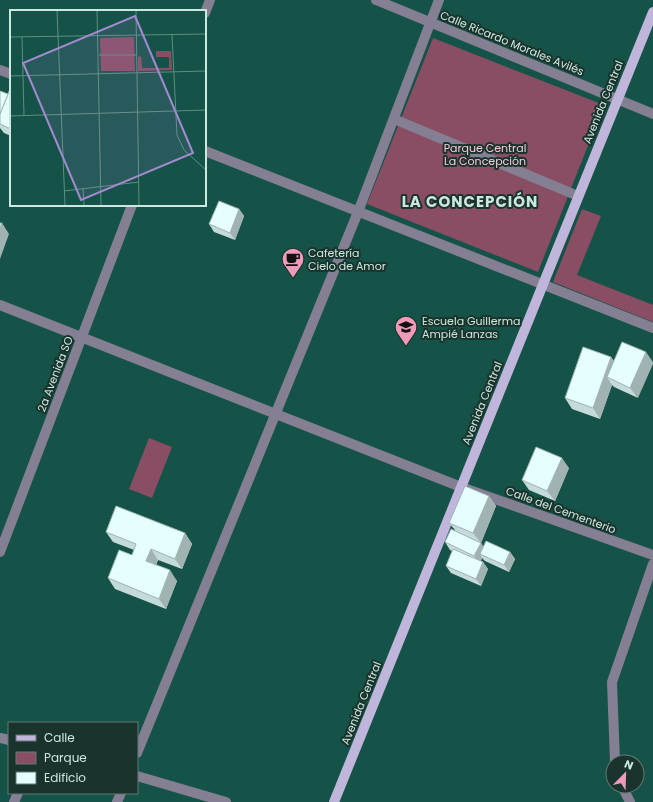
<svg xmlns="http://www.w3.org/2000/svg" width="653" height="802" viewBox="0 0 653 802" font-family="Poppins,sans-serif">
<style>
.green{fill:#8a4e64}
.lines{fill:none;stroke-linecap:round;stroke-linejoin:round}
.minor{stroke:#847f93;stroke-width:10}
.major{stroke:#c0b6dc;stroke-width:10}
.wall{fill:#c5dada}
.shaded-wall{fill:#a0b2b2}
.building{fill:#e5fefe;stroke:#a0b2b2}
.labels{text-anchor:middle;stroke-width:4;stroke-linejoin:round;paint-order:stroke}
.street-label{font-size:11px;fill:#cbe8e0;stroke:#1a332d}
.park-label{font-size:11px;fill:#facbda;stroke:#1a332d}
.poi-label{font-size:11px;fill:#cbe8e0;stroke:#1a332d;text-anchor:start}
.district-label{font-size:15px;font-weight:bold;letter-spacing:1px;fill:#cbe8e0;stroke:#1a332d}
.inset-road{fill:none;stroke:#5e8e84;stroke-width:1}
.view{fill:#a38ad0;fill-opacity:0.15;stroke:#a38ad0;stroke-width:2}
.inset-edge{fill:none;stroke:#cbe8e0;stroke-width:2}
</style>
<rect width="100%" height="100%" fill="#155247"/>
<!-- green -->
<g class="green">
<polygon points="433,38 604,105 538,272 367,204"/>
<polygon points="582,209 601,216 577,275 653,305 653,322 553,282"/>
<polygon points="149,438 172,447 152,498 129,489"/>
</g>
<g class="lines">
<!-- minor -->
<g class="minor">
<polyline points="376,0 653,114"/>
<polyline points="205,13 210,0"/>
<polyline points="0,70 11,74"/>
<polyline points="394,119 578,196"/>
<polyline points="205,151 653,328"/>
<polyline points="0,305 461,487 653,555"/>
<polyline points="0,552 132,205"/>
<polyline points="0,738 9,740"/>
<polyline points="137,753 358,212 439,0"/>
<polyline points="615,762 612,682 653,564"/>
<polyline points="137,776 226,802"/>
<polyline points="622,786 630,802"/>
<polyline points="14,802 18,793"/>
<polyline points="117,802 121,793"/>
</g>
<!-- major -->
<polyline class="major" points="334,802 653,12"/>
</g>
<!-- wall -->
<g class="wall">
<polygon points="11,90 11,136 4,133 0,128 0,91 8,94"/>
<polygon points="239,209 244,216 235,240 214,232 209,224"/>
<polygon points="611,357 638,398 614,387 612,385 600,419 572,409 565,398"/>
<polygon points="569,468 555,501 529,490 522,480"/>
<polygon points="489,496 496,506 481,543 483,547 510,552 515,559 509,572 485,561 482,558 481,561 483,562 488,569 481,586 451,573 446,566 452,551 450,550 445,542 455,530 449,523"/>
<polygon points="106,532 185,533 192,544 182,569 158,560 156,565 177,581 166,609 115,589 108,578 132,555 134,550 113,542"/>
</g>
<!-- shaded-wall -->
<g class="shaded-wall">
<polygon points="239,209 244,216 235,240 230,233"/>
<polygon points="2,223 9,234 0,259 0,229"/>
<polygon points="646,352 653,362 653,364 638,398 630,388"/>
<polygon points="611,357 619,367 607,377 612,385 600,419 593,408"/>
<polygon points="562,458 569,468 555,501 547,491"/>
<polygon points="489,496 496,506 481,543 486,550 480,554 482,558 479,563 474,556 481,543 473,533"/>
<polygon points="185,533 192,544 182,569 175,559"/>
<polygon points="151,549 158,560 154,571 146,561"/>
<polygon points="510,552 515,559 509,572 504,565"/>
<polygon points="483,562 488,569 481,586 476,579"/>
<polygon points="170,570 177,581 166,609 159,599"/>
</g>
<!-- building -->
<g class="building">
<polygon points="10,89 11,90 11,129 0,124 0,114"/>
<polygon points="0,91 8,94 0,114"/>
<polygon points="219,201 239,209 230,233 209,224"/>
<polygon points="0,223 2,223 0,229"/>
<polygon points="622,342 646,352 630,388 607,377"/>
<polygon points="583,347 611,357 593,408 565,398"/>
<polygon points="536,447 562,458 547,491 522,480"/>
<polygon points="465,486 489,496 473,533 449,523"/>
<polygon points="116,506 185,533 175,559 151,549 146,561 170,570 159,599 108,578 119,550 132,555 136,544 106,532"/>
<polygon points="451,529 481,543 474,556 445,542"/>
<polygon points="486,541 510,552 504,565 480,554"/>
<polygon points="453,549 483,562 476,579 446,566"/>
</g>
<!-- icons -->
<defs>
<g id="cafe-pin" transform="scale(1.15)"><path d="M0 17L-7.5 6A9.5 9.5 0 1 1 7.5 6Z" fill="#ef9ab8" stroke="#1a332d"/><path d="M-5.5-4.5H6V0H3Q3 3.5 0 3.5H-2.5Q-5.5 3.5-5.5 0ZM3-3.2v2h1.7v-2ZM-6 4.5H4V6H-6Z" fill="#111"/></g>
<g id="school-pin" transform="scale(1.15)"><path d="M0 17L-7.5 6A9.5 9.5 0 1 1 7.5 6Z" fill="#ef9ab8" stroke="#1a332d"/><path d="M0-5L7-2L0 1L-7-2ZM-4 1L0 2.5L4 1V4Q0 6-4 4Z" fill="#111"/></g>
</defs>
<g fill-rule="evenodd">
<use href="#cafe-pin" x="293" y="259"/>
<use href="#school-pin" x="406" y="327"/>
</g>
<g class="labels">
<!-- street labels -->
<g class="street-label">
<text transform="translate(512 43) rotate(22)" y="4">Calle Ricardo Morales Avilés</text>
<text transform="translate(603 102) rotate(-68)" y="4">Avenida Central</text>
<text transform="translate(55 374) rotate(-69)" y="4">2a Avenida SO</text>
<text transform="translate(482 403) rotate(-68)" y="4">Avenida Central</text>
<text transform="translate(561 510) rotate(20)" y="4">Calle del Cementerio</text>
<text transform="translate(361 703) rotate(-68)" y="4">Avenida Central</text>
</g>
<!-- park labels -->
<g class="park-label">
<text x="485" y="152">Parque Central<tspan x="485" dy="13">La Concepción</tspan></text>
</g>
<!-- poi labels -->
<g class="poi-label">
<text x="308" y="257">Cafetería<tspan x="308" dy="13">Cielo de Amor</tspan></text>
<text x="422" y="325">Escuela Guillerma<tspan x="422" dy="13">Ampié Lanzas</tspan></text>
</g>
<!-- district labels -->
<g class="district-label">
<text x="470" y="207">LA CONCEPCIÓN</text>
</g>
</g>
<!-- overview -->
<g transform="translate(10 10)">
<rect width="196" height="196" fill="#155247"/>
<path d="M124 27 125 61H91L90 28ZM146 41H161L162 60 128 61V47L131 46 132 58H159V47H146Z" fill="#8a4e64"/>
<path class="inset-road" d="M47 1 55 195M87 1 91 195M126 1 129 195M162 25 167 125 174 140 196 160M0 27 196 24M12 27 14 106M89 45H126M0 66 196 61M0 106 196 100M73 178 74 195M54 181 129 172"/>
<path class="view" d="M125 6 183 143 71 190 13 53Z"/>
<rect width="196" height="196" class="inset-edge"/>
</g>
<!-- legend -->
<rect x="8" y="722" width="130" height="72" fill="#1a332d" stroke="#617b75"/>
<rect x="16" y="735" width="20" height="6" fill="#c0b6dc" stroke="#617b75"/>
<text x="44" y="742" font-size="12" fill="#cbe8e0">Calle</text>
<rect x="16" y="752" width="20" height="12" fill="#8a4e64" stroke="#617b75"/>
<text x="44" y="762" font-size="12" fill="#cbe8e0">Parque</text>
<rect x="16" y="772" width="20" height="12" fill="#e5fefe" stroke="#617b75"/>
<text x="44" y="782" font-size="12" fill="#cbe8e0">Edificio</text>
<!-- north arrow -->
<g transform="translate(625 774) rotate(23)"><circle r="19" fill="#1a332d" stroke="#617b75"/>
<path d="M0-3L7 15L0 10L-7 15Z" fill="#ef9ab8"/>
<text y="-6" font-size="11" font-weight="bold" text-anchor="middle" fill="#cbe8e0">N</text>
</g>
</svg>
